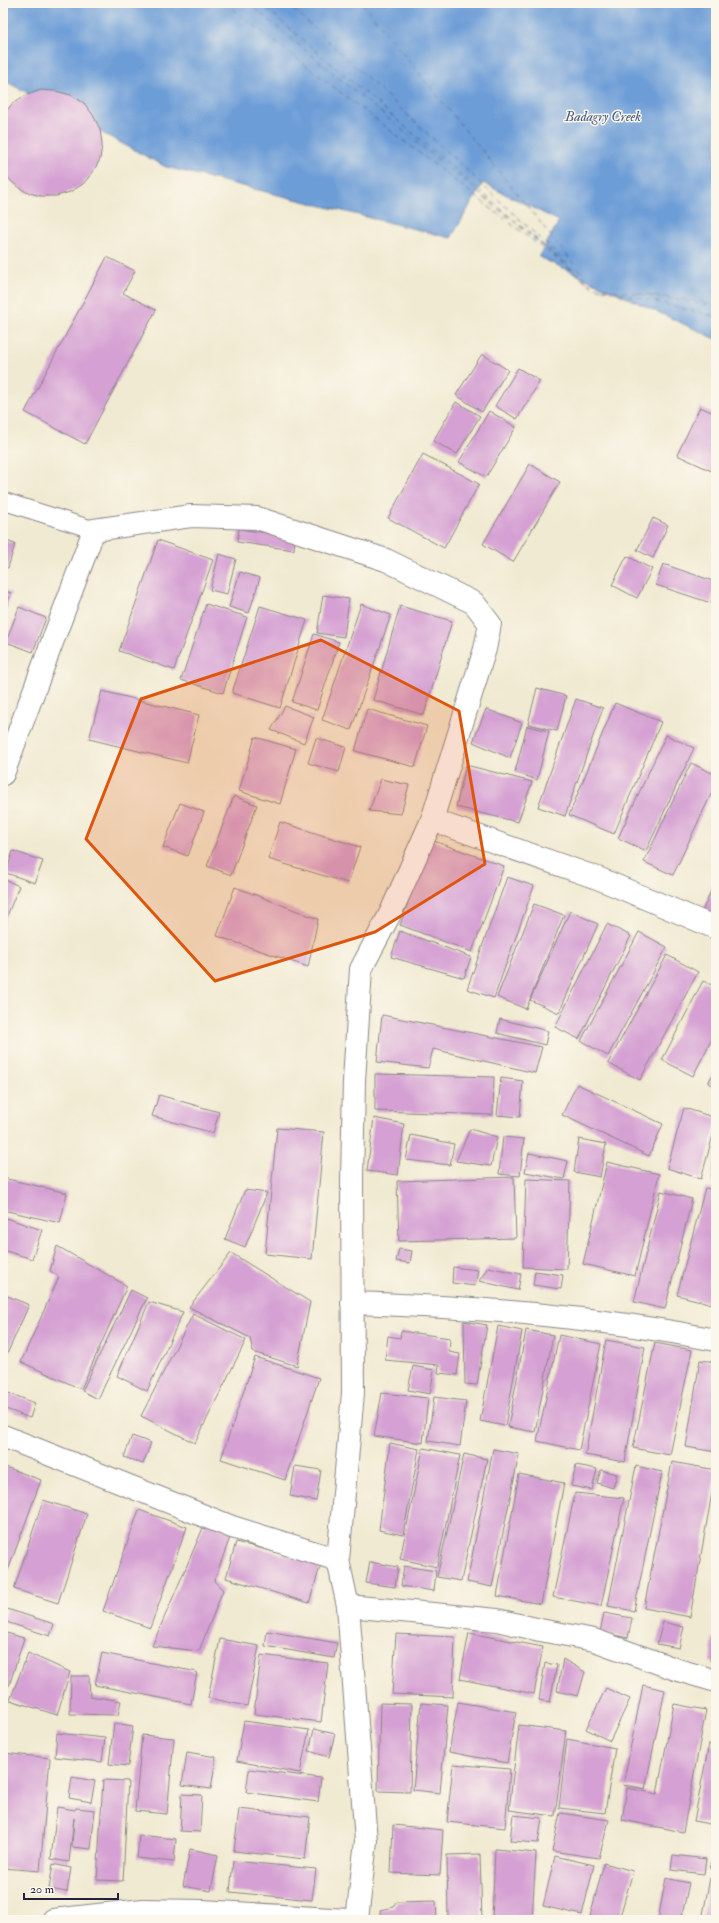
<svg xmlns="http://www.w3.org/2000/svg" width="719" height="1923" viewBox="0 0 719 1923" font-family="'IM FELL Double Pica',serif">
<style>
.water{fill:#6d9dd7;stroke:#486089}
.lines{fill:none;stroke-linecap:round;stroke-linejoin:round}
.ferry{stroke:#445981;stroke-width:1;stroke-dasharray:5 4;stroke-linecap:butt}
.building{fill:#d5a0d3}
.lane-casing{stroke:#8a8686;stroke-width:19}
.street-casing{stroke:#8a8686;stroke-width:24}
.lane{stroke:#fff;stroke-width:17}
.street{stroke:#fff;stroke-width:22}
.marked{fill:#de560e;fill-opacity:0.2;stroke:#de560e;stroke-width:3;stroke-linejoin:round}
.labels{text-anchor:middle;stroke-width:3;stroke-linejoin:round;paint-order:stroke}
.water-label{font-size:14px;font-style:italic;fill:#445981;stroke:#fbf7ec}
</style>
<rect width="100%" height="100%" fill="#fbf7ec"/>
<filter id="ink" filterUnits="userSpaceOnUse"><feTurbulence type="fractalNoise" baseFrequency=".025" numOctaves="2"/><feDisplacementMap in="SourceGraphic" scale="8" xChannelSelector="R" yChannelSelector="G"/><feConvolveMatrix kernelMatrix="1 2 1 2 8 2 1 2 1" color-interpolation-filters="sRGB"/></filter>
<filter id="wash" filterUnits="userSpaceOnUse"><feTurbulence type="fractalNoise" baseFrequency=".012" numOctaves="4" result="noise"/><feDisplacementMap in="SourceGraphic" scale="16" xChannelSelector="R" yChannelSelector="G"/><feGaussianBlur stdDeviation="0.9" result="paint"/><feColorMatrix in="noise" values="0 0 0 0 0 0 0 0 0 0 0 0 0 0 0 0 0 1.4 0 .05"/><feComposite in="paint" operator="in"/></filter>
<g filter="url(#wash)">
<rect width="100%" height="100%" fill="#f1ead2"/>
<!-- water -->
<polygon class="water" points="3,3 716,3 716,339 539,257 559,221 483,183 451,238 166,167 3,80"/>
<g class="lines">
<!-- ferry -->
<g class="ferry">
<polyline points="225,3 593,287 716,306"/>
<polyline points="248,3 576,273"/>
<polyline points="260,3 562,261"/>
<polyline points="287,3 587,282"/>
<polyline points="362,3 591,285"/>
<polyline points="602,289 716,316"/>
<polyline points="637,293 716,304"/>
<polyline points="656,302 716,317"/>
</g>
</g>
<g id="blocks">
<!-- building -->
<g class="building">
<polygon points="41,90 56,91 71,95 84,103 93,115 100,129 102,144 100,159 93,172 83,184 70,192 56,196 41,196 26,192 13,183 3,172 3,115 13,103 26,95"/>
<polygon points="107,257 135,271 123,293 156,310 85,444 25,412"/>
<polygon points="482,354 508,370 482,412 456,395"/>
<polygon points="518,368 540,381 517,419 495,406"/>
<polygon points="456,402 480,416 457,454 433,441"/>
<polygon points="700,407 716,414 716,473 677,455"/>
<polygon points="489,411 516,427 486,477 459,462"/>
<polygon points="423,454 479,484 444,548 388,518"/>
<polygon points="530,464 560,482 513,562 483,544"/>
<polygon points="653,518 668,525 653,558 637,550"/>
<polygon points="239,529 295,537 294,550 237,542"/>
<polygon points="3,540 15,544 8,568 3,567"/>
<polygon points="158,540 213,560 174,670 119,651"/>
<polygon points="219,554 236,559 227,594 210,590"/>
<polygon points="627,556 652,569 637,598 612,585"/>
<polygon points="663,564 716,582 711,603 656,585"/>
<polygon points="240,572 260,578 249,613 229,607"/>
<polygon points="3,590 11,593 3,617"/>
<polygon points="323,595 349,599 344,637 317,633"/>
<polygon points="206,604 247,617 223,693 181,680"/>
<polygon points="361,604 391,615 351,730 322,720"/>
<polygon points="260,606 307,620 280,708 232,693"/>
<polygon points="400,606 452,621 424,715 373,700"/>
<polygon points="19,607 46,618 33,652 6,642"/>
<polygon points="314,634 339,642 317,710 292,702"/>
<polygon points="537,688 566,696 557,731 528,724"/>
<polygon points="102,691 199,715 187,763 89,739"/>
<polygon points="576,699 603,708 565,816 538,807"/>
<polygon points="615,703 661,722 614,834 569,815"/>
<polygon points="285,706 314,717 304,743 271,730"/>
<polygon points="367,709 427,726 415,767 355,751"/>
<polygon points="486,709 522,723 510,758 473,742"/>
<polygon points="527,726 549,731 537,780 515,772"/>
<polygon points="666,735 694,748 646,851 618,838"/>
<polygon points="255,737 296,749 280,804 239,791"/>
<polygon points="316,738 346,747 339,772 308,763"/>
<polygon points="691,763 716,775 716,784 673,875 644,862"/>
<polygon points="466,765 532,782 518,822 456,807"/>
<polygon points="381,779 409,785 401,814 369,811"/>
<polygon points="234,796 257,805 231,875 207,866"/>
<polygon points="180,803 204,812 188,856 163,847"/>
<polygon points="280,822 360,847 348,883 268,859"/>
<polygon points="431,840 504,866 472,952 400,925"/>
<polygon points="13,851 43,861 35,883 6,873"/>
<polygon points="507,877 534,886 494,998 467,989"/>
<polygon points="3,879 19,886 3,926"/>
<polygon points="716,879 716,918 702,912"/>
<polygon points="235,887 318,919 308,967 217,936"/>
<polygon points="534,904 564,915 526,1009 497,997"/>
<polygon points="570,911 598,924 559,1013 530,1000"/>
<polygon points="607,924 631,936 579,1039 555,1027"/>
<polygon points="400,931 471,957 464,978 391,957"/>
<polygon points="639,932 667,947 608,1056 581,1041"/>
<polygon points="667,955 698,972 640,1080 608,1063"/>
<polygon points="703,981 716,987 716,1031 693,1076 662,1060"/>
<polygon points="382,1015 542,1047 535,1073 433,1049 428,1068 377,1062"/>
<polygon points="500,1019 548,1031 545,1045 497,1033"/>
<polygon points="716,1068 716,1088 708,1083"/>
<polygon points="375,1074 494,1077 493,1115 375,1111"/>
<polygon points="501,1078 523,1081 520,1117 497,1115"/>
<polygon points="577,1084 663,1124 649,1156 562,1115"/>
<polygon points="159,1095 219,1112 213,1133 152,1116"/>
<polygon points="684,1108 716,1118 716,1124 701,1179 667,1168"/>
<polygon points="374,1118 404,1124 398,1175 367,1171"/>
<polygon points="277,1128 324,1132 312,1259 265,1254"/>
<polygon points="470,1129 497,1137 491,1166 456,1161"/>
<polygon points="411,1135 454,1144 450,1165 406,1160"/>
<polygon points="503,1137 524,1139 520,1176 499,1174"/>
<polygon points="579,1139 606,1144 600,1177 574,1172"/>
<polygon points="529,1153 568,1161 564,1179 525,1172"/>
<polygon points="715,1154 716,1154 716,1184 711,1183"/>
<polygon points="607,1162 659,1174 635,1276 583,1264"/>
<polygon points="514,1177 516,1238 399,1241 397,1181"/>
<polygon points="3,1178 67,1193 60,1223 3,1210"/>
<polygon points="526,1179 570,1181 567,1269 523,1267"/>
<polygon points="705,1188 716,1190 716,1305 677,1295"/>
<polygon points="245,1190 267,1193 245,1247 225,1239"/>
<polygon points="661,1191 692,1199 665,1309 634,1302"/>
<polygon points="3,1217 42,1230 32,1259 3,1250"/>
<polygon points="57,1246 127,1286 81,1389 21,1362 59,1277 50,1271"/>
<polygon points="399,1249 412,1251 410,1263 396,1261"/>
<polygon points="231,1253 310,1302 297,1366 253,1352 250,1338 189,1307"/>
<polygon points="453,1267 478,1270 475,1286 452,1283"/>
<polygon points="488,1267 521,1274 518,1290 479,1281"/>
<polygon points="535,1271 563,1275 561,1289 533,1285"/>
<polygon points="131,1290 147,1298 98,1399 82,1391"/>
<polygon points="3,1294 29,1305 3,1363"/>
<polygon points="149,1302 183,1312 147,1391 117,1376"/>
<polygon points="193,1314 246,1340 195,1443 141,1416"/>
<polygon points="464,1321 487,1325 477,1385 465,1384"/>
<polygon points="498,1326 522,1331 505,1426 480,1421"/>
<polygon points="526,1330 553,1335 535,1432 508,1427"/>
<polygon points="401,1331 450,1338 449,1352 460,1354 457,1375 438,1373 439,1365 385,1360 388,1336 400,1338"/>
<polygon points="559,1335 601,1344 579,1450 537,1441"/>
<polygon points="606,1340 645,1347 625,1462 585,1455"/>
<polygon points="655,1343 692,1350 670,1455 633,1448"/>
<polygon points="255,1357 319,1378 285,1480 221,1459"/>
<polygon points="700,1360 716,1362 716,1452 686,1447"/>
<polygon points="413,1366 434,1370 430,1394 408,1390"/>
<polygon points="3,1391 35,1403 30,1418 3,1408"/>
<polygon points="382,1393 428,1398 423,1443 374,1436"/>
<polygon points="434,1397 466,1401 460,1446 428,1441"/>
<polygon points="132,1436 151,1443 143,1464 124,1457"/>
<polygon points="390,1443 419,1449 403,1535 379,1530"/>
<polygon points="423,1448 460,1455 437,1567 400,1559"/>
<polygon points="493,1449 519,1454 492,1587 467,1582"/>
<polygon points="464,1454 487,1459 461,1581 437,1577"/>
<polygon points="672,1462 716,1470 690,1617 644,1608"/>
<polygon points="576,1465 597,1469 592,1490 571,1486"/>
<polygon points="3,1466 41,1480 6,1576 3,1575"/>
<polygon points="295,1466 321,1470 316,1501 290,1496"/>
<polygon points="636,1466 662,1472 634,1611 608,1606"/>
<polygon points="601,1470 617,1474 613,1488 597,1483"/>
<polygon points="519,1474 564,1483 541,1604 497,1596"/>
<polygon points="575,1493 624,1498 601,1606 553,1597"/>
<polygon points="43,1500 87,1514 58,1603 14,1589"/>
<polygon points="139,1510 187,1527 150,1628 103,1611"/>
<polygon points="206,1521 232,1532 214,1581 223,1590 199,1651 152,1646"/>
<polygon points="236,1542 321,1564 309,1603 226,1578"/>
<polygon points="370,1562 398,1567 395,1587 366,1583"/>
<polygon points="404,1566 436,1571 434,1591 401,1586"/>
<polygon points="7,1609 54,1624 50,1636 3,1621"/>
<polygon points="604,1613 632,1618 628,1638 600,1632"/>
<polygon points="663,1622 684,1627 679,1648 657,1644"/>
<polygon points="267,1631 337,1643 334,1658 265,1646"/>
<polygon points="3,1632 24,1638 9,1686 3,1684"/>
<polygon points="469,1633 543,1647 534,1694 460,1679"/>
<polygon points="396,1634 455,1637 453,1697 392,1694"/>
<polygon points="713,1638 716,1639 716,1662 710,1661"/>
<polygon points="220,1639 259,1646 247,1706 208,1698"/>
<polygon points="28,1653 70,1672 57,1715 10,1700"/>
<polygon points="102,1653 197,1672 191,1704 95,1685"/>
<polygon points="261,1655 328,1663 321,1722 254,1714"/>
<polygon points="563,1659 585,1672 578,1696 557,1691"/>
<polygon points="545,1663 557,1665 550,1702 539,1700"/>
<polygon points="71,1676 89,1676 90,1696 121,1701 118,1715 70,1714"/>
<polygon points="643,1685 665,1690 645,1789 623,1785"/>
<polygon points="606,1688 630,1699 610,1741 586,1729"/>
<polygon points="458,1702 516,1712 507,1763 449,1752"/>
<polygon points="380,1703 412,1704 410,1792 378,1791"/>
<polygon points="421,1703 448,1705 440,1793 413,1790"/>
<polygon points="674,1704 706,1710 683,1832 622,1820 627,1788 657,1794"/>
<polygon points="244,1721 309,1730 300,1773 237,1761"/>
<polygon points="114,1723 133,1726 128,1766 109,1764"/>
<polygon points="519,1725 566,1731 555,1816 509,1810"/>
<polygon points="314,1729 335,1734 329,1757 309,1751"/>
<polygon points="57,1733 105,1738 102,1762 55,1757"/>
<polygon points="142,1735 174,1738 167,1814 135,1811"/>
<polygon points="567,1739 615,1748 605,1813 559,1808"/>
<polygon points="709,1744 716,1746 715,1825 694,1821"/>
<polygon points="187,1752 216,1757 211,1789 182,1785"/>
<polygon points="3,1753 50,1758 40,1871 3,1868"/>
<polygon points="453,1764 510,1769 505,1828 447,1822"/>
<polygon points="249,1769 321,1778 318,1802 246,1792"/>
<polygon points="72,1777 95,1781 91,1802 69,1798"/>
<polygon points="103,1780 128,1781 123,1881 97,1880"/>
<polygon points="182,1794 202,1795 200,1832 180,1831"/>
<polygon points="57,1807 75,1810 76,1808 95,1810 91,1849 72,1847 74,1818 69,1862 51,1859"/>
<polygon points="239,1809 310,1817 305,1859 234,1851"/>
<polygon points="560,1813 609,1820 599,1858 552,1851"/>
<polygon points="513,1815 542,1818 538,1843 510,1841"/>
<polygon points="393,1825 443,1830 440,1875 391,1873"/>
<polygon points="139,1835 176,1839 174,1862 137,1858"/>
<polygon points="714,1845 716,1846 716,1870 710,1869"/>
<polygon points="190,1849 218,1855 211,1891 183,1886"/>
<polygon points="495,1849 536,1853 532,1920 492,1920"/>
<polygon points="480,1854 482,1920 448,1920 447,1855"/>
<polygon points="673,1855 706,1859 704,1874 671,1870"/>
<polygon points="555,1856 594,1865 582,1915 543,1906"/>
<polygon points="233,1861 316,1869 312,1900 230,1892"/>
<polygon points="604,1863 633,1871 619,1920 589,1920"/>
<polygon points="53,1864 71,1868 67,1892 49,1889"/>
<polygon points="666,1878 689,1883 681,1920 658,1920"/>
<polygon points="710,1878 716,1880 716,1920 702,1920"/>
<polygon points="436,1901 437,1920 380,1920 380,1910 393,1907 397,1902"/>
</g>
</g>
</g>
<g filter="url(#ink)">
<use href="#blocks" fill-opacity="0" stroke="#8a8686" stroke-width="1"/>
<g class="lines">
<!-- lane casing -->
<g class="lane-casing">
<polyline id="lane" points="3,501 94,530"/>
</g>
<!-- street casing -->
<g class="street-casing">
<g id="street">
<polyline points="3,774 94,530 191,516 257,518 386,560 474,603 490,624 485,649 432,820 391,912 361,969 354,1081 352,1180 353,1393 338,1560 348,1606 366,1841 357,1920"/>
<polyline points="432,820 600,879 716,928"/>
<path d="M352 1303C475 1307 595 1316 716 1340"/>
<polyline points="3,1436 232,1527 338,1560"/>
<polyline points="348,1606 497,1620 540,1630 594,1640 678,1670 716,1681"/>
<polyline points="53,1920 143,1910 202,1911 348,1920"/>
</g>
</g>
<!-- lane -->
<use href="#lane" class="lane"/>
<!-- street -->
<use href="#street" class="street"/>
</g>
</g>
<!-- marked area -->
<path class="marked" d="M321 640 459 711 485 864 375 932 215 981 86 839 141 699Z"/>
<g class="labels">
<!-- water labels -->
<g class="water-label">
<text x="603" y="121">Badagry Creek</text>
</g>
</g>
<!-- margin -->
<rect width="719" height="1923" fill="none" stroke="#fbf7ec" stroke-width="16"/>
<!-- scale -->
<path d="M24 1893v6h94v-6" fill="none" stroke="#22223b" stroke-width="2"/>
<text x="30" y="1893" font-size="12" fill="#22223b" stroke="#fbf7ec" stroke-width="3" paint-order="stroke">20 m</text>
</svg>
